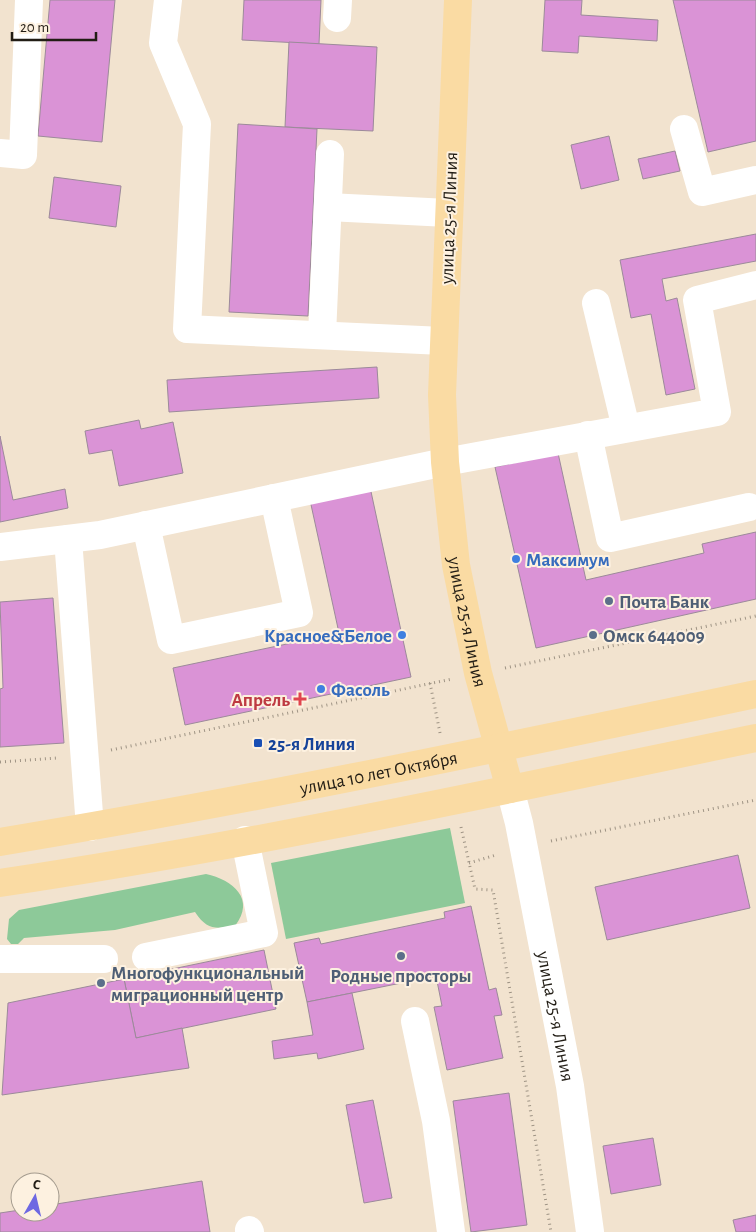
<svg xmlns="http://www.w3.org/2000/svg" width="756" height="1232" viewBox="0 0 756 1232" font-family="'Alegreya Sans',sans-serif">
<style>
.green{fill:#8dc999}
.building{fill:#da93d6;stroke:#9c8a9a}
.lines{fill:none;stroke-linecap:round;stroke-linejoin:round}
.path{stroke:#9f9485;stroke-width:3;stroke-dasharray:1 4;stroke-linecap:butt}
.minor{stroke:#fff;stroke-width:28}
.major{stroke:#fadba3;stroke-width:28}
.shop-dot{fill:#3f7fe0;stroke:#fdf1e0;stroke-width:2}
.service-dot{fill:#5c6f8a;stroke:#fdf1e0;stroke-width:2}
.health-dot{fill:#e0444e;stroke:#fdf1e0;stroke-width:2}
.transit-dot{fill:#1a4fb4;stroke:#fdf1e0;stroke-width:2}
.labels{text-anchor:middle;stroke-width:4;stroke-linejoin:round;paint-order:stroke}
.street-label{font-size:19px;fill:#221d15;stroke:#fdf1e0}
.shop-label{font-size:19px;font-weight:bold;fill:#366cbe;stroke:#fdf1e0;text-anchor:start}
.service-label{font-size:19px;font-weight:bold;fill:#4e5e75;stroke:#fdf1e0;text-anchor:start}
.health-label{font-size:19px;font-weight:bold;fill:#be3a42;stroke:#fdf1e0;text-anchor:end}
.transit-label{font-size:19px;font-weight:bold;fill:#164399;stroke:#fdf1e0;text-anchor:start}
</style>
<rect width="100%" height="100%" fill="#f2e3cf"/>
<!-- green -->
<g class="green">
<polygon points="450,828 465,903 286,939 271,863"/>
<path d="M206 874C233 880 256 899 235 926 215 929 207 930 195 912L115 930 24 938 18 944H11L7 939 9 919 19 910Z"/>
</g>
<!-- building -->
<g class="building">
<polygon points="50,0 115,0 102,142 38,136"/>
<polygon points="244,0 321,0 319,44 242,40"/>
<polygon points="545,0 582,0 581,15 658,20 657,41 579,36 578,53 542,51"/>
<polygon points="673,0 756,0 756,141 708,152"/>
<polygon points="289,42 377,47 373,131 285,127"/>
<polygon points="238,124 317,129 308,316 229,312"/>
<polygon points="609,136 619,180 581,189 571,145"/>
<polygon points="675,151 680,171 643,179 638,159"/>
<polygon points="54,177 121,186 116,227 49,218"/>
<polygon points="756,234 756,261 662,279 666,301 677,298 695,389 666,395 651,314 631,318 620,260"/>
<polygon points="377,367 379,398 169,412 167,380"/>
<polygon points="139,420 141,429 173,422 183,473 119,486 112,450 89,454 85,431"/>
<polygon points="0,436 13,500 65,489 68,508 0,522"/>
<polygon points="558,453 586,580 704,553 702,544 756,532 756,599 536,648 495,467"/>
<polygon points="370,487 411,677 185,725 173,668 339,633 310,500"/>
<polygon points="53,598 64,743 0,747 0,689 3,688 0,602"/>
<polygon points="738,855 750,908 607,940 595,887"/>
<polygon points="471,906 489,990 496,988 502,1015 494,1016 503,1058 447,1070 434,1007 442,1006 436,976 307,1002 294,943 319,938 321,944 445,918 444,912"/>
<polygon points="264,950 276,1009 136,1038 124,979"/>
<polygon points="124,979 136,1038 182,1028 189,1068 2,1095 8,1003"/>
<polygon points="352,993 364,1049 318,1059 317,1053 274,1059 272,1041 313,1035 307,1002"/>
<polygon points="509,1093 527,1225 471,1232 453,1101"/>
<polygon points="373,1100 392,1198 364,1203 346,1105"/>
<polygon points="653,1138 661,1185 611,1194 603,1146"/>
<polygon points="202,1181 210,1232 0,1232 0,1213 20,1210 20,1212 50,1212 50,1205"/>
<polygon points="756,1215 756,1232 736,1232 733,1220"/>
</g>
<g class="lines">
<!-- path -->
<g class="path">
<polyline points="505,668 756,616"/>
<polyline points="430,683 440,733"/>
<polyline points="111,750 452,679"/>
<polyline points="0,762 57,758"/>
<polyline points="461,827 475,889 493,890 551,1232"/>
<polyline points="551,841 756,800"/>
<polyline points="469,863 496,855"/>
</g>
<!-- minor -->
<g class="minor">
<polyline points="168,0 163,43 197,124 187,329 443,341"/>
<polyline points="337,18 338,0"/>
<polyline points="684,129 702,192 756,180"/>
<polyline points="0,153 23,155 29,0"/>
<polyline points="328,207 448,213"/>
<polyline points="596,303 626,428"/>
<polyline points="322,335 330,154"/>
<polyline points="588,435 610,538 749,507"/>
<polyline points="146,525 171,640 299,613 274,498"/>
<polyline points="68,539 90,827"/>
<polyline points="0,547 100,535 445,462 717,412 697,300 756,285"/>
<path id="s1" d="M510 789 519 823 570 1086 590 1232"/>
<polyline points="146,957 264,933 245,840"/>
<polyline points="0,959 104,959"/>
<polyline points="415,1021 436,1121 451,1232"/>
<polyline points="249,1230 250,1232"/>
</g>
<!-- major -->
<g class="major">
<path id="s2" d="M458 0 442 395 445 462 456 565 478 673 510 789"/>
<path id="s3" d="M0 842C253 800 505 747 756 694"/>
<path d="M0 883C254 845 505 790 756 738"/>
</g>
</g>
<!-- markers -->
<g class="shop-dot">
<circle cx="516" cy="559" r="5"/>
<circle cx="402" cy="635" r="5"/>
<circle cx="321" cy="689" r="5"/>
</g>
<g class="service-dot">
<circle cx="609" cy="601" r="5"/>
<circle cx="593" cy="635" r="5"/>
<circle cx="401" cy="956" r="5"/>
<circle cx="101" cy="983" r="5"/>
</g>
<path class="health-dot" d="M297.5 691.5h5v5h5v5h-5v5h-5v-5h-5v-5h5z"/>
<rect class="transit-dot" x="253" y="738" width="10" height="10" rx="2.5"/>
<g class="labels">
<!-- street labels -->
<g class="street-label">
<text transform="translate(448 218) rotate(-88)" y="7">улица 25-я Линия</text>
<text dy="7" stroke="none"><textPath href="#s2" startOffset="624">улица 25-я Линия</textPath></text>
<text dy="7" stroke="none"><textPath href="#s3" startOffset="385">улица 10 лет Октября</textPath></text>
<text dy="7" stroke="none"><textPath href="#s1" startOffset="232">улица 25-я Линия</textPath></text>
</g>
<!-- shop labels -->
<g class="shop-label">
<text x="526" y="566">Максимум</text>
<text x="392" y="642" text-anchor="end">Красное&amp;Белое</text>
<text x="331" y="696">Фасоль</text>
</g>
<!-- service labels -->
<g class="service-label">
<text x="619" y="608">Почта Банк</text>
<text x="603" y="642">Омск 644009</text>
<text x="111" y="979">Многофункциональный<tspan x="111" dy="22">миграционный центр</tspan></text>
<text x="401" y="982" text-anchor="middle">Родные просторы</text>
</g>
<!-- health labels -->
<g class="health-label">
<text x="290" y="706">Апрель</text>
</g>
<!-- transit labels -->
<g class="transit-label">
<text x="268" y="750">25-я Линия</text>
</g>
</g>
<!-- north arrow -->
<g transform="translate(35 1197) rotate(8)"><circle r="24" fill="#fdf1e0" stroke="#a59c8f"/>
<path d="M0-4L9 19L0 12L-9 19Z" fill="#6e68e2"/>
<text y="-8" font-size="14" font-weight="bold" text-anchor="middle" fill="#221d15">С</text>
</g>
<!-- scale -->
<path d="M12 32v8h84v-8" fill="none" stroke="#221d15" stroke-width="2.5"/>
<text x="20" y="32" font-size="15" fill="#221d15" stroke="#fdf1e0" stroke-width="4" paint-order="stroke">20 m</text>
</svg>
